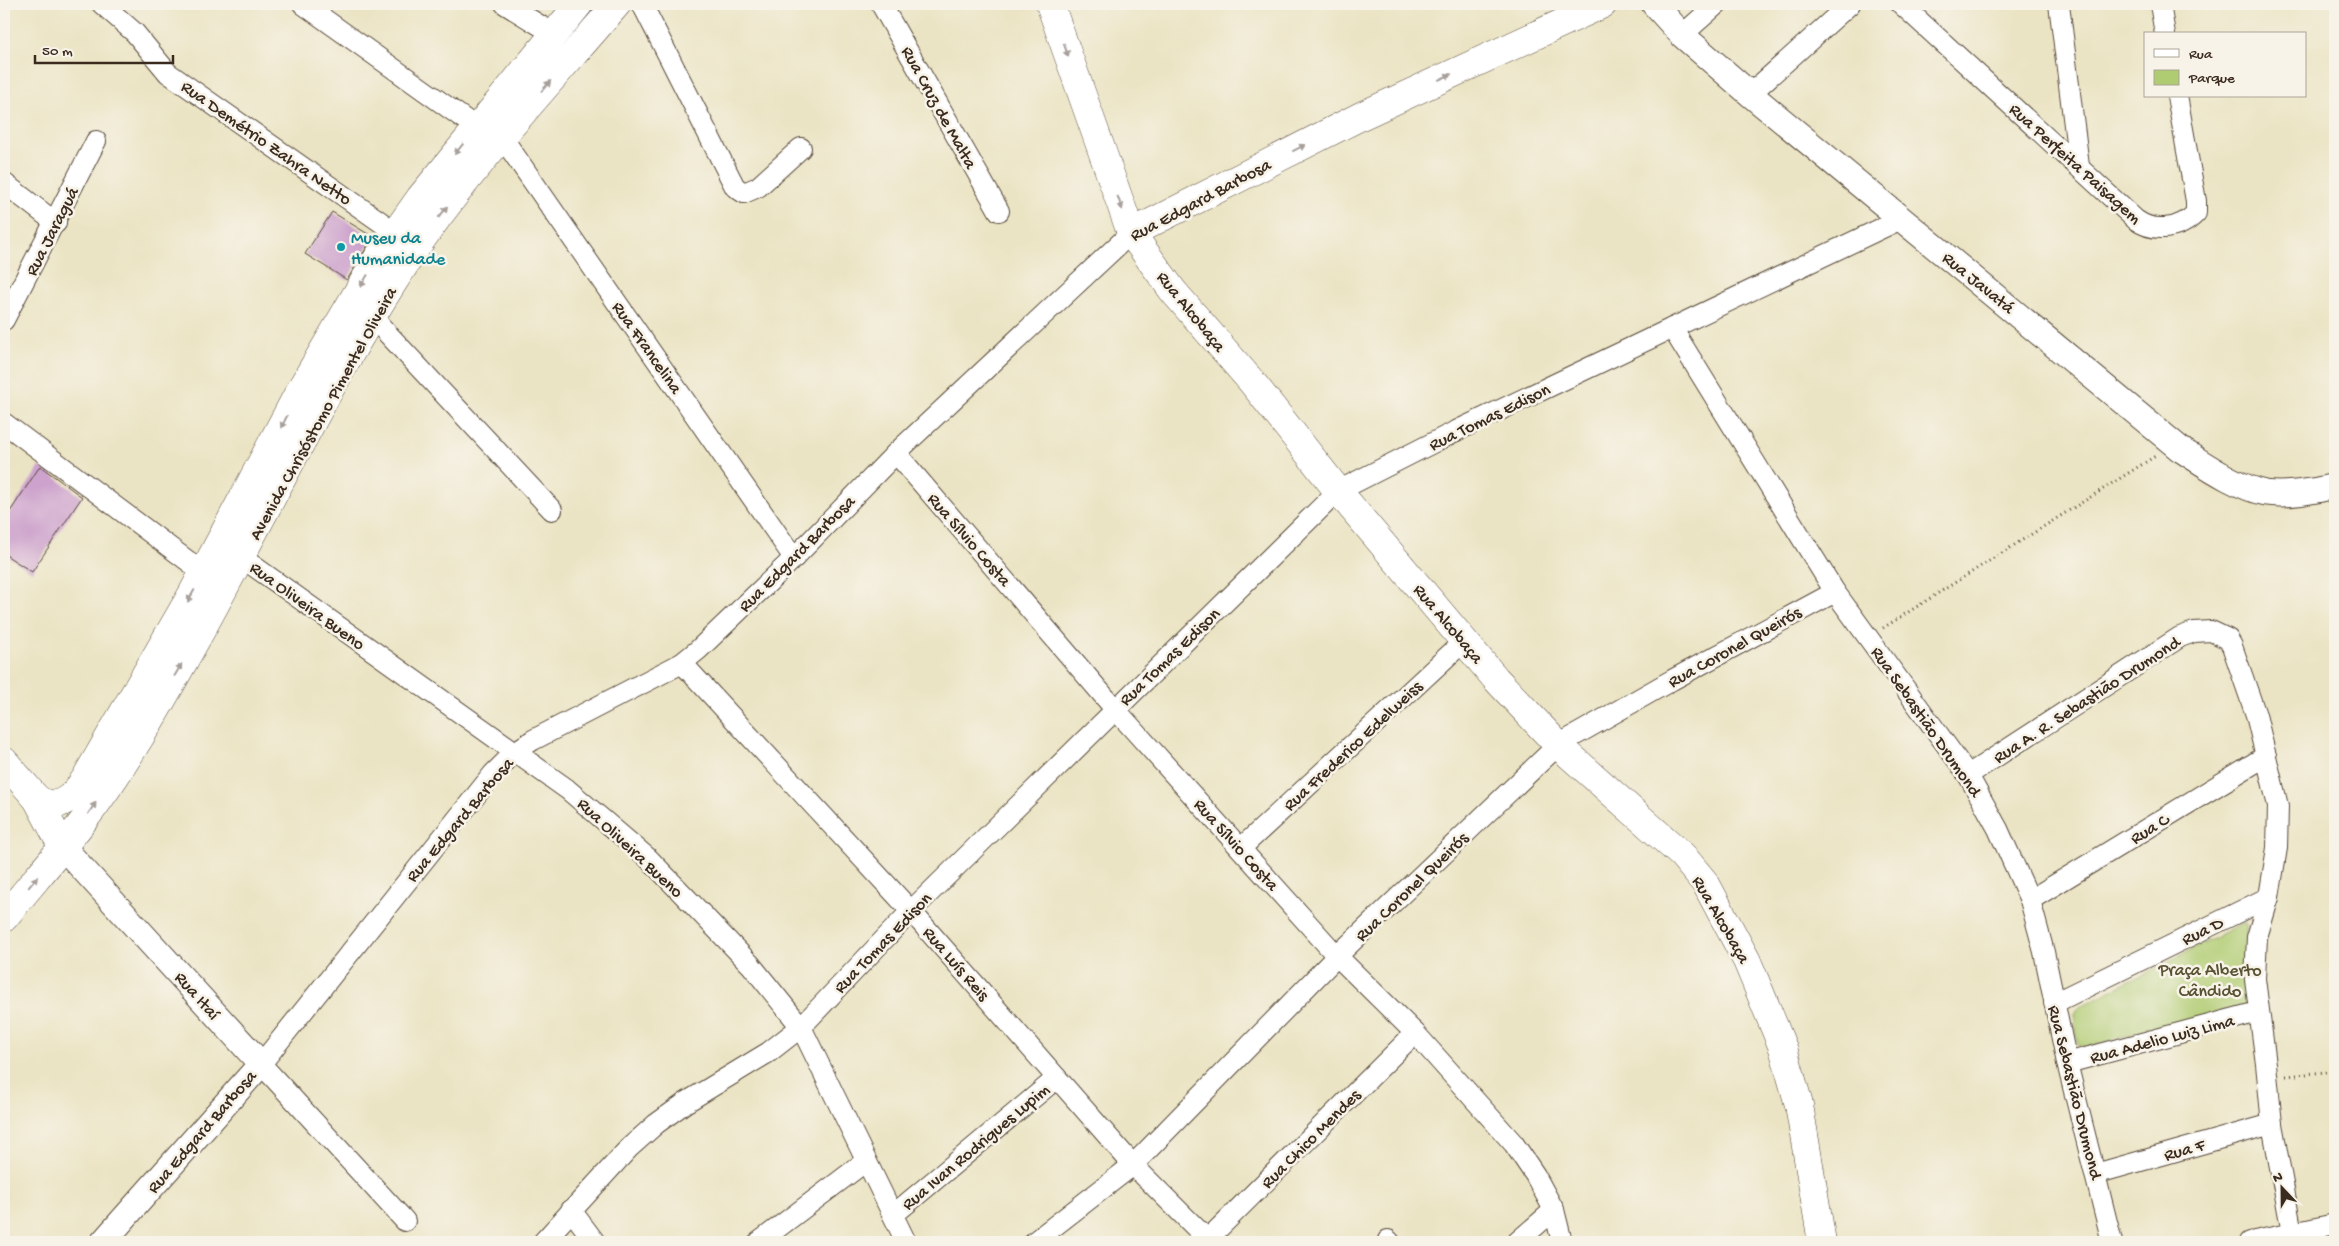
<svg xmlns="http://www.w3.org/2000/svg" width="2339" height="1246" viewBox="0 0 2339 1246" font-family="'Gochi Hand',sans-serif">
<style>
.green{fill:#b0cc72;stroke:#767b48}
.building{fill:#cda3cd}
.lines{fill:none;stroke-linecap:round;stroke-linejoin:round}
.minor-casing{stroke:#554637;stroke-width:22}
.tertiary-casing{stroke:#554637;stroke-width:27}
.secondary-casing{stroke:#554637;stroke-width:29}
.path{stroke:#554637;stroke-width:3;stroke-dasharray:1 4;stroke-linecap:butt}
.minor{stroke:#fff;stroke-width:20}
.tertiary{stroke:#fff;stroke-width:25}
.secondary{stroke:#fff;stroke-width:28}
.oneway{fill:#a79f9a}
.culture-dot{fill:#0f9aa8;stroke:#f7f3e8;stroke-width:2}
.labels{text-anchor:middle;stroke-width:5;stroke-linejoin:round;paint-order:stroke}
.street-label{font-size:18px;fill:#3b2a1e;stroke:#f7f3e8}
.culture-label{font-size:18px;fill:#0d838f;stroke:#f7f3e8;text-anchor:start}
.park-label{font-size:18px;fill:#585233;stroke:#f7f3e8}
</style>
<rect width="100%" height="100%" fill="#f7f3e8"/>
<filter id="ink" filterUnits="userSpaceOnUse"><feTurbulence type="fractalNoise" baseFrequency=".02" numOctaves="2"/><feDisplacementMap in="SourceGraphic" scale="10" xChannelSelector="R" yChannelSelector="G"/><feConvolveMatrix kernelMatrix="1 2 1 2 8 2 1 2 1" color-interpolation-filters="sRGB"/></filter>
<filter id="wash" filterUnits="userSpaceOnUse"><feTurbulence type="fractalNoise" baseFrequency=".0096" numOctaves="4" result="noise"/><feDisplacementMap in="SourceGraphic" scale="20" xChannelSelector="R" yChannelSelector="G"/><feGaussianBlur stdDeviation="1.12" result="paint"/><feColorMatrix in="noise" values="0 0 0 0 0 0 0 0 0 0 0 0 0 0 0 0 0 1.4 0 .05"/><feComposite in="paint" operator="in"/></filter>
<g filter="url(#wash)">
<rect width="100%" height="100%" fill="#ebe4c4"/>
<!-- green -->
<polygon class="green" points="2246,922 2248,1005 2086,1047 2078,1045 2074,1013 2081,1006"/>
<g id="blocks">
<!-- building -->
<g class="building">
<polygon points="332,212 373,237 347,280 305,254"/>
<polygon points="40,466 82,497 32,572 4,554 4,521"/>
</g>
</g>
</g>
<g filter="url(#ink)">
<use href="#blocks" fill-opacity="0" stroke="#554637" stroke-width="1"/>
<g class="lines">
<!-- minor casing -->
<g class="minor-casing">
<g id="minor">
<polyline points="102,4 135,33 168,73 395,232"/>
<polyline points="303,4 477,128"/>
<polyline points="505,4 554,34"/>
<polyline points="642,4 735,187 744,193 758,187 801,148"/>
<polyline points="881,4 999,211"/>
<path d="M1901 4 2136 220C2154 233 2180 230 2196 213V201L2177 96"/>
<polyline points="2059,4 2079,166"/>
<polyline points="2160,4 2165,34"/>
<polyline points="1682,35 1717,4"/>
<polyline points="1750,94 1850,4"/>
<polyline points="502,137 794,558"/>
<polyline points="4,183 56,223"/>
<polyline points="373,318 552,510"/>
<polyline points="4,320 96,141"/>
<polyline points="1672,328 1835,592 1968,775 1998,829 2030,900 2044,952 2067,1063 2112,1242"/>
<polyline points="4,423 204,573"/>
<polyline points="896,453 1115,709 1337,956 1415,1033 1514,1144 1535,1175 1554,1210 1562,1242"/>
<polyline points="241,557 567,789 648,858 751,965 801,1027 906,1242"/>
<polyline points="682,663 911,911 1133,1165 1210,1242"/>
<polyline points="1968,775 2180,637 2194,632 2211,631 2228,639 2232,646 2256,715 2278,806 2277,848 2269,897 2257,937 2255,979 2266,1064 2272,1124 2292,1233"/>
<polyline points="1241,848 1463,642"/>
<polyline points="2030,900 2266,756"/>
<polyline points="2054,1003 2269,897"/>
<polyline points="2067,1063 2258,1012"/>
<polyline points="2095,1174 2272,1124"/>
<polyline points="571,1210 595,1242"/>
<polyline points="893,1215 1057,1078"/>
<polyline points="405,1221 261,1064 493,774 515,752 533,740 682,663 698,650 794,558 896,453 1131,233"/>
<polyline points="1388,1240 1390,1242"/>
<polyline points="543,1242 629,1148 656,1124 685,1103 769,1052 801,1027 911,911 1338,491 1454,432 1901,219"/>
<polyline points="759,1242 866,1161"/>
<polyline points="1034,1242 1133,1165 1337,956 1558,745 1672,680 1835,592"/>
<polyline points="1205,1242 1415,1033"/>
<polyline points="1517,1242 1554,1210"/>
<polyline points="2250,1242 2335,1224"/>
</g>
</g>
<!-- tertiary casing -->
<g class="tertiary-casing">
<g id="tertiary">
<path d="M1654 4 1682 35 1750 94 2180 449C2204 464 2238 488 2266 493 2286 496 2316 491 2335 486"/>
<polyline points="62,846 261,1064 103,1242"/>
</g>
</g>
<!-- secondary casing -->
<g class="secondary-casing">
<g id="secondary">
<polyline points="1050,4 1131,233 1173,291 1252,382 1338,491 1496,679 1558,745 1682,855 1706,884 1747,961 1783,1048 1799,1105 1822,1242"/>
<polyline points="1131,233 1361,116 1603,4"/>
<polyline points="4,761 37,799 62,846"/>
<path d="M37 799C58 813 73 797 85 779L192 594 300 390 377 259 420 198 579 4"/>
<path d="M4 918C29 887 56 856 81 824 124 769 159 706 193 645 268 511 334 366 422 239 481 156 551 81 617 4"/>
</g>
</g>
<!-- path -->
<g class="path">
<polyline points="1883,628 2157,455"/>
<polyline points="2286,1076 2335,1071"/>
</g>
<!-- minor -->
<use href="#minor" class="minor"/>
<!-- tertiary -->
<use href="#tertiary" class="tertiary"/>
<!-- secondary -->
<use href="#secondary" class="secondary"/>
</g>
<!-- one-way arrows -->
<defs><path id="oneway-solid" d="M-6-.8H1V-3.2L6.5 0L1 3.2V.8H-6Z" transform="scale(1.25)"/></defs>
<g class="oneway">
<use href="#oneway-solid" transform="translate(1066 50) rotate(71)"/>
<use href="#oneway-solid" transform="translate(1445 77) rotate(-25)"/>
<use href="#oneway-solid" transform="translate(546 86) rotate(-49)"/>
<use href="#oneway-solid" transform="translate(1299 148) rotate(-27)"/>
<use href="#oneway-solid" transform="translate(459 149) rotate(129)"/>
<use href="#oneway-solid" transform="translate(1120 203) rotate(70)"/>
<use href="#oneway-solid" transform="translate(443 212) rotate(-52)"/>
<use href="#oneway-solid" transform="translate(364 281) rotate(121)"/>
<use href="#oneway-solid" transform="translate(284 422) rotate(117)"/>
<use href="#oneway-solid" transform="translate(191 596) rotate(119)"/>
<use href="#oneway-solid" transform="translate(178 670) rotate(-59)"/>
<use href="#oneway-solid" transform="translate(92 808) rotate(-56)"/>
<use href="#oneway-solid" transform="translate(33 882) rotate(-51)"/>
</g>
</g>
<!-- markers -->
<circle class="culture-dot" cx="341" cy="247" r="5"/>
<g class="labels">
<!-- street labels -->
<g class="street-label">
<text transform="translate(940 107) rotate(61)" y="6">Rua Cruz de Malta</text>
<text transform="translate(267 142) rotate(35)" y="6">Rua Demétrio Zahra Netto</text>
<text transform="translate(2076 163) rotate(42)" y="6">Rua Perfeita Paisagem</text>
<text transform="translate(1200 199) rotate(-28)" y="6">Rua Edgard Barbosa</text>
<text transform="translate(51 231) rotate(-63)" y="6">Rua Jaraguá</text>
<text transform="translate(1979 282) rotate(39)" y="6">Rua Javatá</text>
<text transform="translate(1192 311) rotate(51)" y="6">Rua Alcobaça</text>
<text transform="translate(648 347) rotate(55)" y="6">Rua Francelina</text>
<text transform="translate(322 413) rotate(-61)" y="6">Avenida Chrisóstomo Pimentel Oliveira</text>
<text transform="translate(1489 416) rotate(-26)" y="6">Rua Tomas Edison</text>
<text transform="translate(970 539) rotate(49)" y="6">Rua Sílvio Costa</text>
<text transform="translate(796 553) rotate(-45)" y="6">Rua Edgard Barbosa</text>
<text transform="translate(308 605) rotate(36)" y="6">Rua Oliveira Bueno</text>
<text transform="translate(1449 623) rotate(50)" y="6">Rua Alcobaça</text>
<text transform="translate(1734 646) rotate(-29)" y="6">Rua Coronel Queirós</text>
<text transform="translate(1169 656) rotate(-44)" y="6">Rua Tomas Edison</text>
<text transform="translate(2086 699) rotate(-33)" y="6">Rua A. R. Sebastião Drumond</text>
<text transform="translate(1927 721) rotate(55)" y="6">Rua Sebastião Drumond</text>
<text transform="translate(1352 745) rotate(-43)" y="6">Rua Frederico Edelweiss</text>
<text transform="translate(459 819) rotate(-50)" y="6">Rua Edgard Barbosa</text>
<text transform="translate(2149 828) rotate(-32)" y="6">Rua C</text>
<text transform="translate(1237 844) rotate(48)" y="6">Rua Sílvio Costa</text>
<text transform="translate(631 847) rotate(43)" y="6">Rua Oliveira Bueno</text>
<text transform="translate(1411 886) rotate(-44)" y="6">Rua Coronel Queirós</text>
<text transform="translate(1722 919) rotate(60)" y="6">Rua Alcobaça</text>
<text transform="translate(2202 930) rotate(-26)" y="6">Rua D</text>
<text transform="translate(882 942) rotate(-46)" y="6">Rua Tomas Edison</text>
<text transform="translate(957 963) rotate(49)" y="6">Rua Luís Reis</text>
<text transform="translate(198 995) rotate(48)" y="6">Rua Itaí</text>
<text transform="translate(2162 1038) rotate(-15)" y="6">Rua Adelio Luiz Lima</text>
<text transform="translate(2076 1092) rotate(76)" y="6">Rua Sebastião Drumond</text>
<text transform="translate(201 1131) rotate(-49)" y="6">Rua Edgard Barbosa</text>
<text transform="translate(1310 1138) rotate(-45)" y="6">Rua Chico Mendes</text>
<text transform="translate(975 1146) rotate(-40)" y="6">Rua Ivan Rodrigues Lupim</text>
<text transform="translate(2184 1149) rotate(-16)" y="6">Rua F</text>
</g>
<!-- culture labels -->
<g class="culture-label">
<text x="351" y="243">Museu da<tspan x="351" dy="21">Humanidade</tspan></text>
</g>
<!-- park labels -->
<g class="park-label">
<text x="2210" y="975">Praça Alberto<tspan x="2210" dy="21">Cândido</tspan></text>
</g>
</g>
<!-- margin -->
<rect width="2339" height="1246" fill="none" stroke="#f7f3e8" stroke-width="20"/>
<!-- legend -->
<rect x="2144" y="32" width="162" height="65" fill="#f7f3e8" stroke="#aca397"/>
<rect x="2154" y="49" width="25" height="8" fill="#ffffff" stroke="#aca397"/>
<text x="2189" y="58" font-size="15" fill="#3b2a1e">Rua</text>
<rect x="2154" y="70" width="25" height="15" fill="#b0cc72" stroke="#aca397"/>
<text x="2189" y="82" font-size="15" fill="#3b2a1e">Parque</text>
<!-- north arrow -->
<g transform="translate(2282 1188) rotate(338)" stroke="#f7f3e8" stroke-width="4" paint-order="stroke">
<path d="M0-4L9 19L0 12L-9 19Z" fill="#3b2a1e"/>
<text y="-8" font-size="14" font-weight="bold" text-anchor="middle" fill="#3b2a1e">N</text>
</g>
<!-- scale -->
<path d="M35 55v8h138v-8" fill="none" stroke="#3b2a1e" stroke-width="2.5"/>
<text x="42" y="55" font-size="15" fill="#3b2a1e" stroke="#f7f3e8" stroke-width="4" paint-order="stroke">50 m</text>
</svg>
